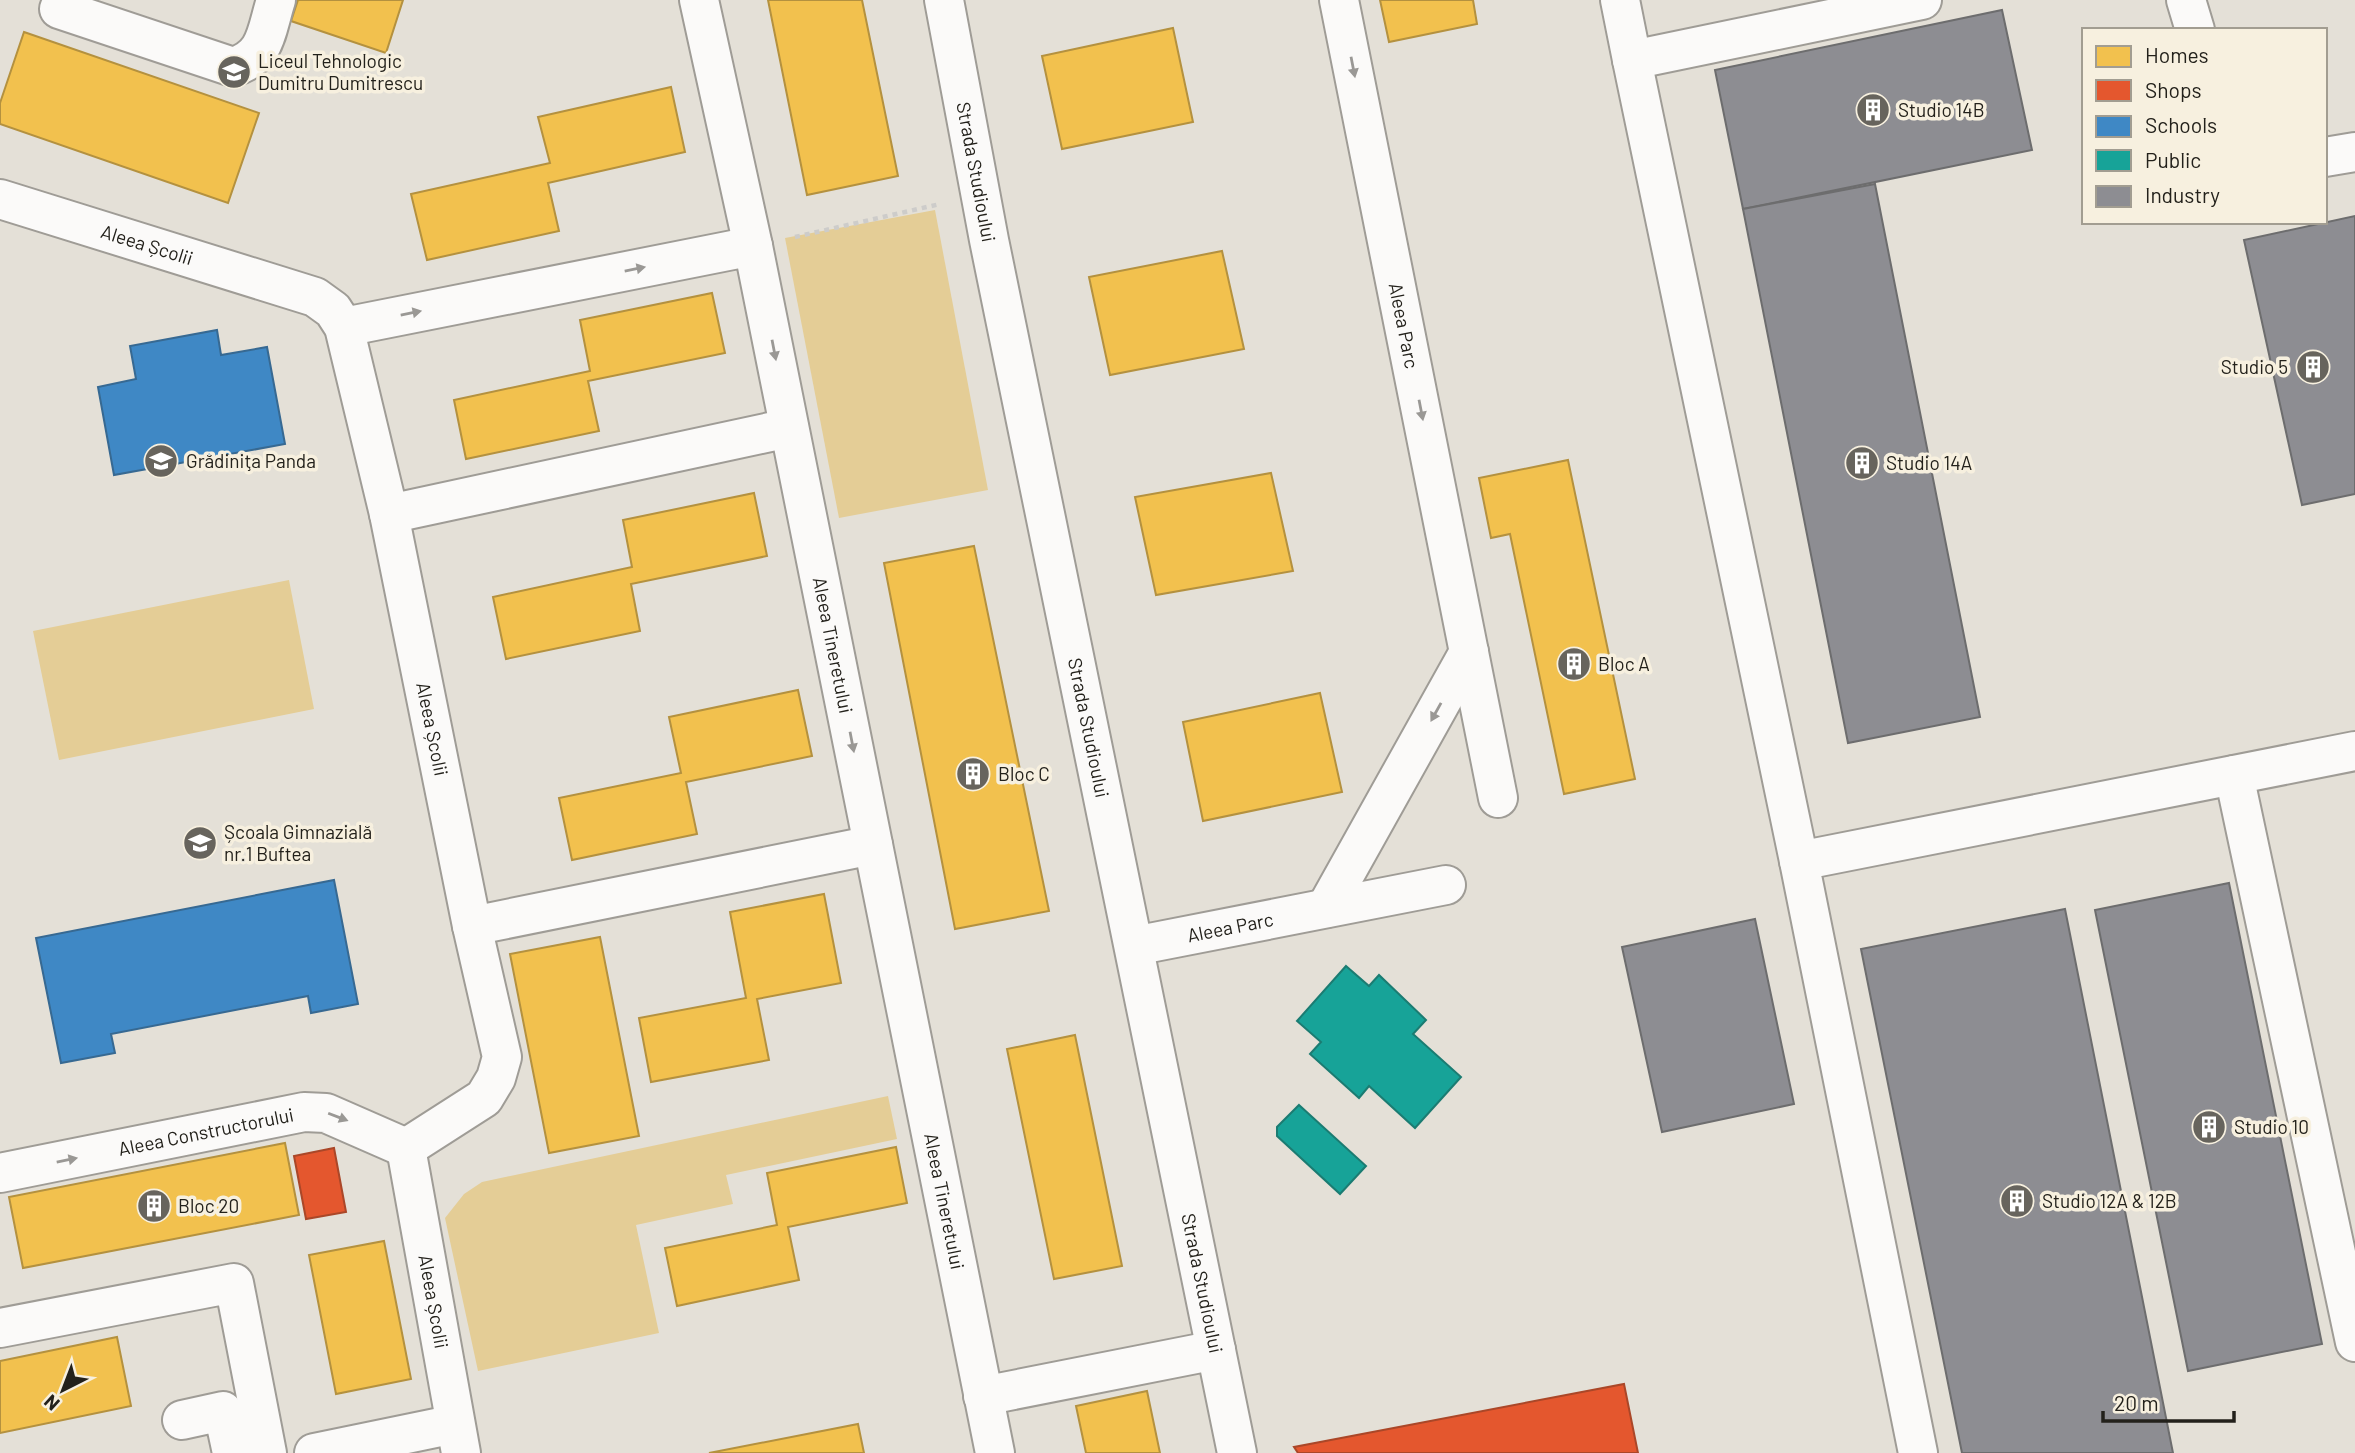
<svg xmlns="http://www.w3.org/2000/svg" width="2355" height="1453" viewBox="0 0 2355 1453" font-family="Barlow,sans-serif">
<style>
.green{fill:#e4cd96}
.homes{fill:#f2c14e;stroke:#b4913f;stroke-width:2}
.shops{fill:#e4572e;stroke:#aa4728;stroke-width:2}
.schools{fill:#3f88c5;stroke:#376992;stroke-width:2}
.public{fill:#17a398;stroke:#1b7c72;stroke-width:2}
.industry{fill:#8d8d92;stroke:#6d6d6e;stroke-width:2}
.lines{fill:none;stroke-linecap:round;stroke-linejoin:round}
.minor-casing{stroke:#9f9c96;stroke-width:42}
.path{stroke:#cdccca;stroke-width:4.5;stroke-dasharray:5 5;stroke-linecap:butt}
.minor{stroke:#fbfaf9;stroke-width:38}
.oneway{fill:#9a9895}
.labels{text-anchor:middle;stroke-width:7;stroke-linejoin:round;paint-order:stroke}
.poi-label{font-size:19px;fill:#23211b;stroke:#f7f0df;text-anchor:start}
.street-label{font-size:19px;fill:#23211b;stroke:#f7f0df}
</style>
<rect width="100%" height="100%" fill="#e4e0d7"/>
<!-- green -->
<g class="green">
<polygon points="935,210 988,490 839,518 785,238"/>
<polygon points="289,580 314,709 59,760 33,631"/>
<polygon points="888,1096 897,1139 726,1175 733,1204 636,1225 659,1333 478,1371 445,1218 464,1194 482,1182"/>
</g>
<!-- homes -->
<g class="homes">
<polygon points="298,0 403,0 386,53 291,21"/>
<polygon points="768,0 862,0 898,176 807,195"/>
<polygon points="1380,0 1473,0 1477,24 1389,42"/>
<polygon points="1173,28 1193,122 1062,149 1042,56"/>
<polygon points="24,32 259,113 228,203 0,124 0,103"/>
<polygon points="671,87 685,152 548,183 559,231 427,260 411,194 550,163 538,117"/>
<polygon points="1222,251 1244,349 1110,375 1089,277"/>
<polygon points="712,293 725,353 588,381 599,431 466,459 454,400 590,371 580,320"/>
<polygon points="1568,460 1635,779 1564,794 1510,534 1491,538 1479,478"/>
<polygon points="1271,473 1293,571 1156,595 1135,497"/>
<polygon points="754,493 767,556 631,584 640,631 506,659 493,597 632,567 623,520"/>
<polygon points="974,546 1049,911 955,929 884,563"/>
<polygon points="798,690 812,756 686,782 697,834 572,860 559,798 681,773 669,717"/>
<polygon points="1320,693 1342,792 1203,821 1183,722"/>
<polygon points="824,894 841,983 757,999 769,1060 651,1082 639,1018 746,998 730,912"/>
<polygon points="600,937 639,1136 549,1153 510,954"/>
<polygon points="1075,1035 1122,1266 1054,1279 1007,1049"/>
<polygon points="285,1143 299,1215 23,1268 9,1197"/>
<polygon points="896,1147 907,1203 788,1227 799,1280 677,1306 665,1248 777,1225 767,1173"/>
<polygon points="384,1241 411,1379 336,1394 309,1255"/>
<polygon points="117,1337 131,1406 0,1433 0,1361"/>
<polygon points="1147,1391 1160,1453 1086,1453 1076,1406"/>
<polygon points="858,1424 864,1453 709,1453"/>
</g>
<!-- shops -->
<g class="shops">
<polygon points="334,1148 346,1212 306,1219 294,1156"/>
<polygon points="1624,1384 1638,1453 1298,1453 1294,1447"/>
</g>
<!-- schools -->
<g class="schools">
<polygon points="217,330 221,355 267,347 285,444 114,475 98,387 136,379 130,346"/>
<polygon points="334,880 358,1004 311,1013 308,996 111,1034 115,1053 61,1063 36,938"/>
</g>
<!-- public -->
<g class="public">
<polygon points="1346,966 1369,986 1379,975 1426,1020 1413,1034 1461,1077 1415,1128 1369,1086 1359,1098 1310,1054 1321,1042 1297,1021"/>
<polygon points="1299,1105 1366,1166 1340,1194 1277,1136 1277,1127"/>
</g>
<!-- industry -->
<g class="industry">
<polygon points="2002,10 2032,150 1743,209 1715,70"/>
<polygon points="1875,184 1980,717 1848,743 1743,209"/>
<polygon points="2355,216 2355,494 2302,505 2244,240"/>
<polygon points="2229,883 2322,1344 2188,1371 2095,910"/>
<polygon points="2065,909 2173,1453 1962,1453 1861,949"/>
<polygon points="1755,919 1794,1104 1662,1132 1622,947"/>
</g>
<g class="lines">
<!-- minor casing -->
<g class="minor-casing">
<g id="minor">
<path d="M63 0 59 9 233 67C267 57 266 31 276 0"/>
<polyline points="699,0 753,246"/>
<path id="s1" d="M944 0 989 240 1237 1453"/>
<path id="s2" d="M1339 0 1498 798"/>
<polyline points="1620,0 1632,60"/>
<polyline points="2186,0 2195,30"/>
<polyline points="2325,157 2355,152"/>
<path id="s3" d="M0 199 315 297 333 310 344 327 389 514 472 926 502 1057 496 1078 484 1098 406 1148"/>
<path id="s4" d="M344 327 753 246 995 1453"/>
<polyline points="389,514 789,428"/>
<polyline points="2234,775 2355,1342"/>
<polyline points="1799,861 1632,60 1922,0"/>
<polyline points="1326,908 1469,652"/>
<polyline points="472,926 873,845"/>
<path id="s5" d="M1134 946 1446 885"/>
<path id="s6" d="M406 1148 461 1453"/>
<path id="s7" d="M0 1173 304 1112 326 1113 406 1148"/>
<polyline points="0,1328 234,1283 267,1453"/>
<polyline points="983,1396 1216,1350"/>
<polyline points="182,1420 223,1411 232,1453"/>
<polyline points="314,1453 455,1424"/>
<polyline points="1918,1453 1799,861 2355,751"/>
</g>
</g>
<!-- path -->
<polyline class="path" points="795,237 940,204"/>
<!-- minor -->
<use href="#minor" class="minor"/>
</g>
<!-- one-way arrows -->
<defs><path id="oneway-solid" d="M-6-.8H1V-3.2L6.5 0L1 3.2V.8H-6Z" transform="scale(1.75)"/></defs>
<g class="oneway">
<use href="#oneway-solid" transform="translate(1353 67) rotate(79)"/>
<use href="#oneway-solid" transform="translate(635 269) rotate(-11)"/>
<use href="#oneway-solid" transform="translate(411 313) rotate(-11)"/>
<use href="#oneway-solid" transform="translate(774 350) rotate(79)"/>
<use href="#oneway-solid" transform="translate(1421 410) rotate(79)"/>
<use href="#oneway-solid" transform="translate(1436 712) rotate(119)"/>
<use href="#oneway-solid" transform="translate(852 742) rotate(79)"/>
<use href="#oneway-solid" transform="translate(338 1117) rotate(21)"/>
<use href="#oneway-solid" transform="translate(67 1160) rotate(-11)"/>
</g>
<!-- icons -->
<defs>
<g id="school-disc" transform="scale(1.75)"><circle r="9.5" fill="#67645d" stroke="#f7f0df"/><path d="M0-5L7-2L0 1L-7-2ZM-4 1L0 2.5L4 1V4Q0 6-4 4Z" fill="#fff"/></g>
<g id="building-disc" transform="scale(1.75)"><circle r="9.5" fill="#67645d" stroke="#f7f0df"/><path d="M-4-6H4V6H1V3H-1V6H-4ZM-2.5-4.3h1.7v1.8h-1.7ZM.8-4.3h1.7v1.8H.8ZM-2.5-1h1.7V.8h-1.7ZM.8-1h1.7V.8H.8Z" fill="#fff"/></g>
</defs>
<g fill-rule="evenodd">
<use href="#school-disc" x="234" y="72"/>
<use href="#building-disc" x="1873" y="110"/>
<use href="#building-disc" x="2313" y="367"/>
<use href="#school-disc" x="161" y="461"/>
<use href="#building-disc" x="1862" y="463"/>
<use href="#building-disc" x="1574" y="664"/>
<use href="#building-disc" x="973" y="774"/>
<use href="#school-disc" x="200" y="843"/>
<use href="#building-disc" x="2209" y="1127"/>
<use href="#building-disc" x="2017" y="1201"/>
<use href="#building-disc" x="154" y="1206"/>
</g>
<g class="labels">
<!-- poi labels -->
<g class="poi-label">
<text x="258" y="68">Liceul Tehnologic<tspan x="258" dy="22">Dumitru Dumitrescu</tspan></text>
<text x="1898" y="117">Studio 14B</text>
<text x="2288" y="374" text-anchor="end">Studio 5</text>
<text x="186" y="468">Grădiniţa Panda</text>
<text x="1886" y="470">Studio 14A</text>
<text x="1598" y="671">Bloc A</text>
<text x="998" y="781">Bloc C</text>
<text x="224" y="839">Școala Gimnazială<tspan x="224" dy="22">nr.1 Buftea</tspan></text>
<text x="2234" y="1134">Studio 10</text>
<text x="2042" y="1208">Studio 12A &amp; 12B</text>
<text x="178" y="1213">Bloc 20</text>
</g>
<!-- street labels -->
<g class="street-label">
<text dy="7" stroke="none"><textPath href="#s1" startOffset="175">Strada Studioului</textPath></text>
<text dy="7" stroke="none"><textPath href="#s3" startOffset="154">Aleea Școlii</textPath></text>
<text dy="7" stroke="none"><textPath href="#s2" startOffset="332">Aleea Parc</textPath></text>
<text dy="7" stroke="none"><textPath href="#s4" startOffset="824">Aleea Tineretului</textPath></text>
<text dy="7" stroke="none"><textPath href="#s1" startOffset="742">Strada Studioului</textPath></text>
<text dy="7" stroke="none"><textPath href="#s3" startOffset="784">Aleea Școlii</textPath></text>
<text dy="7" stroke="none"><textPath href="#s5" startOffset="98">Aleea Parc</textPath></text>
<text dy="7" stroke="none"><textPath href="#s7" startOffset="210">Aleea Constructorului</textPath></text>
<text dy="7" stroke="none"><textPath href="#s4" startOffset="1391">Aleea Tineretului</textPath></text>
<text dy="7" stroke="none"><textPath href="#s1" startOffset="1309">Strada Studioului</textPath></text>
<text dy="7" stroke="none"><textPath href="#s6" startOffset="156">Aleea Școlii</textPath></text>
</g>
</g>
<!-- legend -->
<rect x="2082" y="28" width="245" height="196" fill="#f7f0df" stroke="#a29d91" stroke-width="2"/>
<rect x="2096" y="46" width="35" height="21" fill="#f2c14e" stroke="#a29d91" stroke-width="2"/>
<text x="2145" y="63" font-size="21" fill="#23211b">Homes</text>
<rect x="2096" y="80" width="35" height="21" fill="#e4572e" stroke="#a29d91" stroke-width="2"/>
<text x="2145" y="98" font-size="21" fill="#23211b">Shops</text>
<rect x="2096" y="116" width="35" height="21" fill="#3f88c5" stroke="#a29d91" stroke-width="2"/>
<text x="2145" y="133" font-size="21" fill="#23211b">Schools</text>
<rect x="2096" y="150" width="35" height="21" fill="#17a398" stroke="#a29d91" stroke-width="2"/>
<text x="2145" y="168" font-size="21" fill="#23211b">Public</text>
<rect x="2096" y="186" width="35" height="21" fill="#8d8d92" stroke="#a29d91" stroke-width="2"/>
<text x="2145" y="203" font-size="21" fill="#23211b">Industry</text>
<!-- north arrow -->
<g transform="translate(63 1390) rotate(222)" stroke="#f7f0df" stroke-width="5" paint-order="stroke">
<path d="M0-5L12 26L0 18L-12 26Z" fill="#23211b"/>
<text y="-10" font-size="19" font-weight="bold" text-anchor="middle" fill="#23211b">N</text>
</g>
<!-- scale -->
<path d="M2103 1411v10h131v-10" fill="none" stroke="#23211b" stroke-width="3.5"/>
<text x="2114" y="1411" font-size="21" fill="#23211b" stroke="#f7f0df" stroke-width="5" paint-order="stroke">20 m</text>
</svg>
